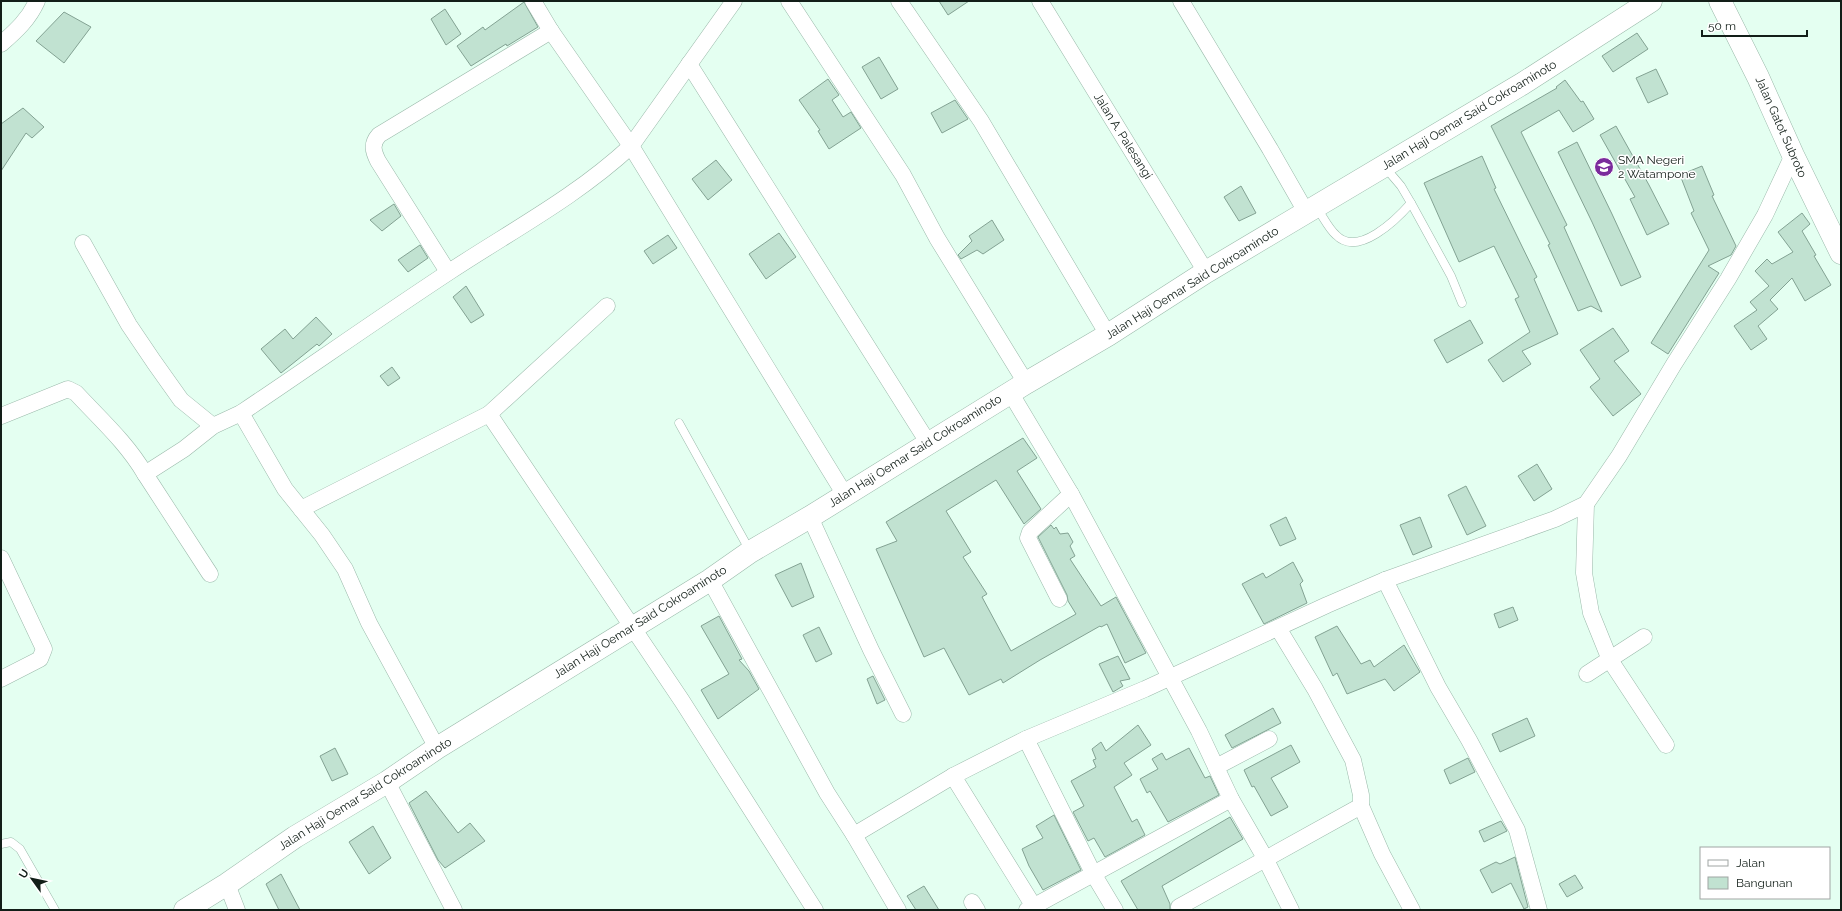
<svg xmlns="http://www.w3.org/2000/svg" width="1842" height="911" viewBox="0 0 1842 911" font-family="Raleway,sans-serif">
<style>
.building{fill:#c1e2d1;stroke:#83a293}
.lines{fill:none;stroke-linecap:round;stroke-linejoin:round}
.service-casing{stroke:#9ab9aa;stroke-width:9}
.minor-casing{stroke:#9ab9aa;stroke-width:17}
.trunk-casing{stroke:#9ab9aa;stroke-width:23}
.service{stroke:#fff;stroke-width:8}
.minor{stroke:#fff;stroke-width:16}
.trunk{stroke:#fff;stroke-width:22}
.labels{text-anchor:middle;stroke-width:3;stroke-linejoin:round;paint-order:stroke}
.street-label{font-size:12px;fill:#121e18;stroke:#fff}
.poi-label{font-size:12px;fill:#121e18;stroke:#fff;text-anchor:start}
</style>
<rect width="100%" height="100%" fill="#e4fff1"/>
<!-- building -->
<g class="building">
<polygon points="939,1 969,1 948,15"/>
<polygon points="524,2 538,27 507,46 506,44 471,66 457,46 483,27 485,30"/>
<polygon points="445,9 461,34 446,45 431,19"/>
<polygon points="64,12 91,27 64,63 36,41"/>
<polygon points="1637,33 1648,49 1613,72 1602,56"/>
<polygon points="879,57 898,89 881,99 862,67"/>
<polygon points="1656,69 1668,94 1648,103 1636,78"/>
<polygon points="828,79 839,95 832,100 843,117 851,112 861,128 829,149 818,131 820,130 799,100"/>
<polygon points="1565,80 1581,102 1583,101 1594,119 1573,132 1559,110 1521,132 1567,225 1564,227 1602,312 1591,306 1578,311 1548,245 1550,244 1491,126 1557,88 1556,87"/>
<polygon points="955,100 968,119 942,133 931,113"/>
<polygon points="23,108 44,127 32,138 26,133 1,171 1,124"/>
<polygon points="1616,126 1649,185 1669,224 1647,235 1630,199 1635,197 1600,135"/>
<polygon points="1577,142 1612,214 1641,277 1621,286 1592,222 1558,152"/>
<polygon points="1482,156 1496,188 1494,189 1537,277 1534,279 1558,334 1522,351 1531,364 1503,382 1488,360 1530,332 1515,299 1519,297 1494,246 1459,262 1424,183"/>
<polygon points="716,160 732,180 708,200 692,179"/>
<polygon points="1702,166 1714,195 1712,196 1736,246 1731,255 1708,266 1719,273 1668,354 1651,343 1709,250 1691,213 1694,211 1680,175"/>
<polygon points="1241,186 1256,213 1239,221 1224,197"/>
<polygon points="394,204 401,216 382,231 370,220"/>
<polygon points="1802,213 1810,224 1802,231 1816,255 1814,256 1831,285 1805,301 1792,278 1770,300 1778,309 1758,326 1767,339 1751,350 1734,326 1757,310 1750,302 1769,286 1755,271 1767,259 1772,264 1793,252 1778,232"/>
<polygon points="992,220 1004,240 983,254 977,250 961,259 958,255 972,241 969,236"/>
<polygon points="779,233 796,257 766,279 749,254"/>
<polygon points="668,235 677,248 653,264 644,251"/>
<polygon points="420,245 428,258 408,272 398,260"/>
<polygon points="466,286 484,315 471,323 453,297"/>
<polygon points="316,317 332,334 319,346 317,344 281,373 261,349 285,329 293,339"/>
<polygon points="1470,320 1483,343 1447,363 1434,340"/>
<polygon points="1613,328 1629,351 1614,361 1641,394 1613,416 1590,387 1600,379 1580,350"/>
<polygon points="392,367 400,378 388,386 380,376"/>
<polygon points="1023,438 1037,458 1017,471 1041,509 1024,524 996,480 946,511 971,552 963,557 987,594 982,597 1011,651 1076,614 1068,601 1067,595 1038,537 1051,525 1054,529 1056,527 1060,534 1068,533 1073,542 1070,546 1075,556 1070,559 1101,606 1116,597 1146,653 1125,663 1107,624 1101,627 1100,626 1040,660 1003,683 1001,679 969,695 944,648 924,657 876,549 897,541 886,522"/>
<polygon points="1537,464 1552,489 1534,501 1518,476"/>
<polygon points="1466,486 1486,526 1467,535 1448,495"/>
<polygon points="1286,517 1296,539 1280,546 1270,525"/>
<polygon points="1420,517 1432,547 1413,555 1400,525"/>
<polygon points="1293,562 1303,581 1300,584 1307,603 1264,624 1242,584 1263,573 1266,578"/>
<polygon points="801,563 814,597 792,607 775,575"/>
<polygon points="1513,607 1518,620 1499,628 1494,614"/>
<polygon points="719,616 742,659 739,660 749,671 759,689 718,719 701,690 729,674 701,626"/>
<polygon points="1337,626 1361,664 1370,660 1374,667 1404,645 1420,672 1394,691 1385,679 1347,694 1337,673 1333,676 1315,637"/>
<polygon points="819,627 832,654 816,662 803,635"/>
<polygon points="1118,656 1130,679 1120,681 1123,686 1113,692 1099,664"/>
<polygon points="873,676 885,700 877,704 867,679"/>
<polygon points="1273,708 1281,723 1232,748 1225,735"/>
<polygon points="1527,718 1535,736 1500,752 1492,734"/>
<polygon points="1138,725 1151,745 1124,763 1132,775 1114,787 1132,822 1137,819 1145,835 1105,857 1094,838 1088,841 1073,812 1084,806 1071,781 1096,767 1093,760 1096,759 1092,749 1101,742 1106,751"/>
<polygon points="1291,745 1300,762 1271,778 1288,807 1271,816 1254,786 1252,787 1244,770"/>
<polygon points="335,748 348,774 332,781 320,756"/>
<polygon points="1189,748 1205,778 1210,776 1219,795 1168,822 1150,791 1147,793 1140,779 1158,769 1152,759 1162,753 1166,760"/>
<polygon points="1468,758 1475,772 1450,784 1444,770"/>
<polygon points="426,791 458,833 470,823 485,841 445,868 438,860 409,803"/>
<polygon points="1054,815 1081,870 1043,890 1029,866 1022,849 1043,838 1036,826"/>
<polygon points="1230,817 1243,839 1162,886 1170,904 1170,910 1138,910 1121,881"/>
<polygon points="1501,821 1507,831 1484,842 1479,831"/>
<polygon points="373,826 391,858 369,874 349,842"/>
<polygon points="1515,857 1528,907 1524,909 1511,883 1492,893 1480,870 1496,862 1500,864"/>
<polygon points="281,874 300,910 279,910 266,884"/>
<polygon points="1575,875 1583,888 1567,897 1559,884"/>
<polygon points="924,886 939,910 916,910 907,896"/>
</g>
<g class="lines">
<!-- service casing -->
<g class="service-casing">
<g id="service">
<polyline points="1411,203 1451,276 1462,303"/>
<path d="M1316 207C1323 216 1328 228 1336 235 1358 258 1397 219 1411 203L1401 186 1384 166"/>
<polyline points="679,423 750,551"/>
<polyline points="1,844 11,842 20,849 55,910"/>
</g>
</g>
<!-- minor casing -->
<g class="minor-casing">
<g id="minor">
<polyline points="533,1 551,31 631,146 845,495"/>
<polyline points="789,1 903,175 937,238 1026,383"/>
<polyline points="899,1 981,121 1108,335"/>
<polyline points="1040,1 1206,272"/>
<polyline points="1181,1 1270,149 1306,212"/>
<path d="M1 44C16 31 29 19 37 1"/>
<polyline points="689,64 929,444"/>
<polyline points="83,243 129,325 154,362 181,400 213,426"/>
<path d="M448 272 378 161C373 151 371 144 379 135L551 31"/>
<polyline points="1010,392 1071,494 1199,731 1231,799 1265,858 1291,910"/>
<polyline points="241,413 285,489 322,535 345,569 369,623 437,748"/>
<polyline points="489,414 682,701 815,910"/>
<path d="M1 416 68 389 76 393C100 419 127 443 145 474L184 449 213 426 241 413C311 366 379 318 449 272 511 231 576 197 631 146L734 1"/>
<polyline points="145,474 210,574"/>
<polyline points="1586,504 1584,573 1591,613 1610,660 1666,745"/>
<polyline points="301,509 489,414 607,306"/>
<polyline points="810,517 871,650 903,714"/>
<polyline points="1,558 44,649 40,659 1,679"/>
<polyline points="710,580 827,793 854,835 898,910"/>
<polyline points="1385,580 1438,687 1469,740 1517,830 1539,910"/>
<polyline points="1059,599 1028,538 1030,532 1071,494"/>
<polyline points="1278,628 1315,689 1353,760 1361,795 1361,806 1382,854 1412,910"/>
<polyline points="1587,674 1644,637"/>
<polyline points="1026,739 1094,875 1115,910"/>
<polyline points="1216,767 1269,739"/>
<polyline points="953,776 1036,910"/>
<polyline points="387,782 454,910"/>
<polyline points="854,835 953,776 1026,739 1145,689 1327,605 1385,580 1555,519 1586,504 1619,456 1674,364 1728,279 1765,215 1793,155"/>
<polyline points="227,884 237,910"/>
<polyline points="972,902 977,910"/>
<polyline points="1179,907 1361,806"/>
<polyline points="1027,910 1231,799"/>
</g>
</g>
<!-- trunk casing -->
<g class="trunk-casing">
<g id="trunk">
<polyline points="1720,1 1758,77 1793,155 1841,253"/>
<polyline points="185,910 227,884 295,837 387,782 437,748 710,580 750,552 810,517 1026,383 1108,335 1206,272 1522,84 1651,1"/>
</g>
</g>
<!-- service -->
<use href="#service" class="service"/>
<!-- minor -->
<use href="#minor" class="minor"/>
<!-- trunk -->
<use href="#trunk" class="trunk"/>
</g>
<!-- icons -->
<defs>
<g id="school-disc" transform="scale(1)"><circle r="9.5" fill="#7a2b9c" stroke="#fff"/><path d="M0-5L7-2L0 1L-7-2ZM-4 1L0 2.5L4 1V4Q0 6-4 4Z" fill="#fff"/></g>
</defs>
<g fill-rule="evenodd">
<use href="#school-disc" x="1604" y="167"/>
</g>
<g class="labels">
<!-- street labels -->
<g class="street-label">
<text transform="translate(1469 115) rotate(-31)" y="4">Jalan Haji Oemar Said Cokroaminoto</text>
<text transform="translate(1781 127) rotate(66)" y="4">Jalan Gatot Subroto</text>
<text transform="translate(1123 136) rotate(58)" y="4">Jalan A. Palesangi</text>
<text transform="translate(1192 283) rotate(-32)" y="4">Jalan Haji Oemar Said Cokroaminoto</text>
<text transform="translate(915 451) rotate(-32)" y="4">Jalan Haji Oemar Said Cokroaminoto</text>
<text transform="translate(640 622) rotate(-32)" y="4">Jalan Haji Oemar Said Cokroaminoto</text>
<text transform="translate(365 794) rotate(-32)" y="4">Jalan Haji Oemar Said Cokroaminoto</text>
</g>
<!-- poi labels -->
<g class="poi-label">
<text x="1618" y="164">SMA Negeri<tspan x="1618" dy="14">2 Watampone</tspan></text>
</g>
</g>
<!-- border -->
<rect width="1842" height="911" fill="none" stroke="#121e18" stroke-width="4"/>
<!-- legend -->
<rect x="1700" y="847" width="130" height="52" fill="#ffffff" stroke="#a0a5a3"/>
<rect x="1708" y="860" width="20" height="6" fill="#ffffff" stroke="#a0a5a3"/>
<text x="1736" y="867" font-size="12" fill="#121e18">Jalan</text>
<rect x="1708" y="877" width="20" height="12" fill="#c1e2d1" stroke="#a0a5a3"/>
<text x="1736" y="887" font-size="12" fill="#121e18">Bangunan</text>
<!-- north arrow -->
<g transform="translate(32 879) rotate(303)" stroke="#ffffff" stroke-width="3" paint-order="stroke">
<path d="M0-3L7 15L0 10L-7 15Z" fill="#121e18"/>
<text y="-6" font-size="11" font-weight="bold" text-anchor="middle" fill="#121e18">U</text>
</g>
<!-- scale -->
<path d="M1702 30v6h105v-6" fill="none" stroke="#121e18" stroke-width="2"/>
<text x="1708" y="30" font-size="12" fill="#121e18" stroke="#ffffff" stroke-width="3" paint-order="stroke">50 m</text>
</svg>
